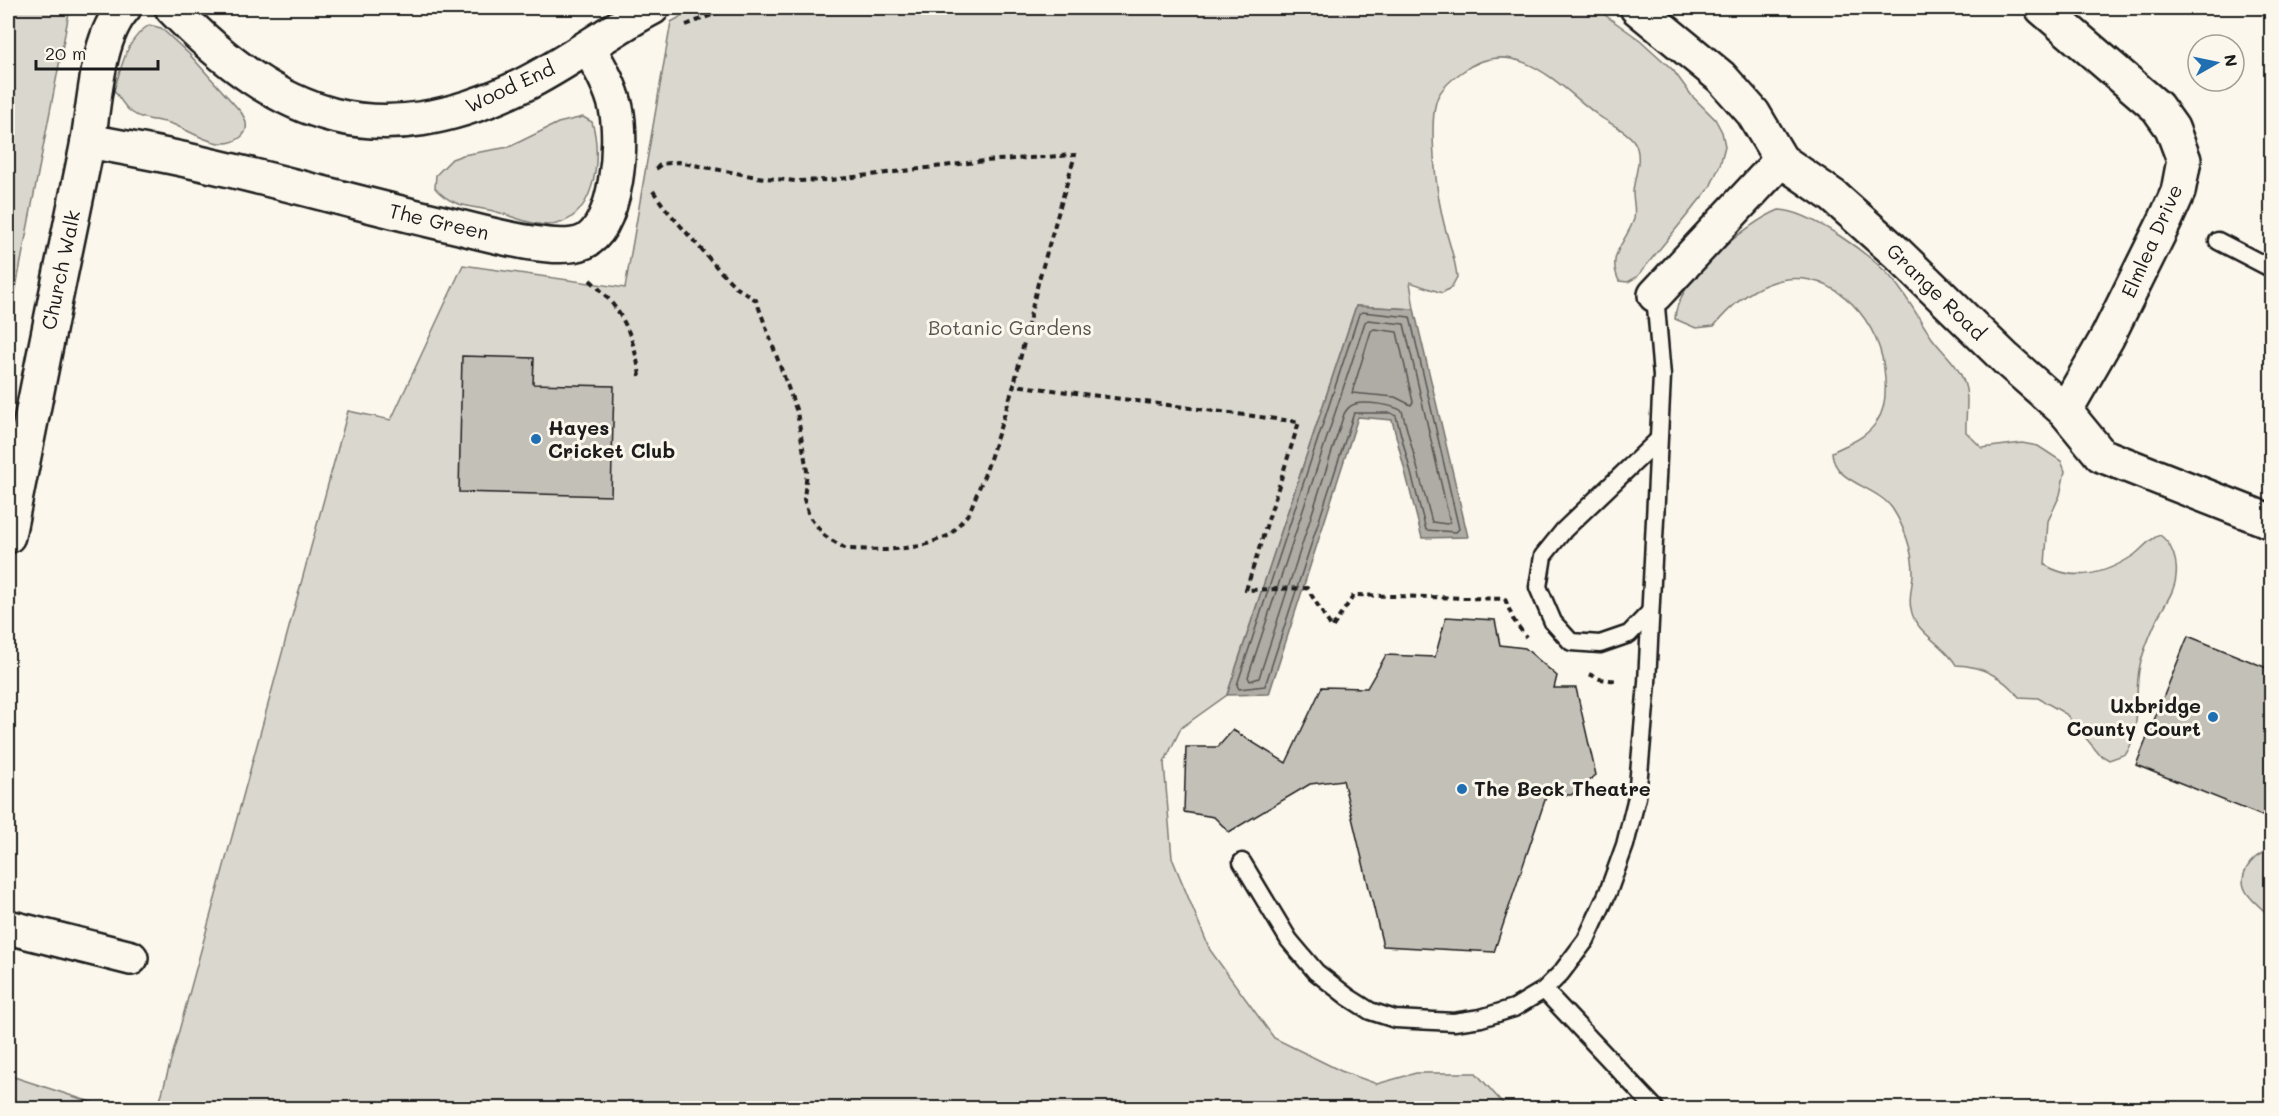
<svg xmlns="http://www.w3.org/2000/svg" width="2279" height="1116" viewBox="0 0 2279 1116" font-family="Mali,sans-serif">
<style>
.green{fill:#dad7ce;stroke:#7b7a75;stroke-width:1.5}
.water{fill:#afaca5;stroke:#74726e;stroke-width:1.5}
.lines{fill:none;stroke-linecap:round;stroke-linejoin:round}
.shore{stroke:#575653;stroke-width:1.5}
.building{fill:#c3c0b8;stroke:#1c1c1c;stroke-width:1.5}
.lane-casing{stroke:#1c1c1c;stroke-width:21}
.street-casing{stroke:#1c1c1c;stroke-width:38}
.secondary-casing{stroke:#1c1c1c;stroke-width:38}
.path{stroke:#1c1c1c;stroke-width:4;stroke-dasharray:6 4.5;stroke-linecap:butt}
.lane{stroke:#fbf7ec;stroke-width:16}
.street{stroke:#fbf7ec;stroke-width:33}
.secondary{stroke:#fbf7ec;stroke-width:33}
.poi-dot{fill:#1f6fb2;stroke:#fbf7ec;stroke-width:2}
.labels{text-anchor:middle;stroke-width:6;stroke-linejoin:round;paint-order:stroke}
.street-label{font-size:20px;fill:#1c1c1c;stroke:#fbf7ec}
.park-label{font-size:20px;fill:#555451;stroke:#fbf7ec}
.poi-label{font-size:20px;font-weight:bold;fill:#1c1c1c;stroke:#fbf7ec;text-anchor:start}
</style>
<rect width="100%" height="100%" fill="#fbf7ec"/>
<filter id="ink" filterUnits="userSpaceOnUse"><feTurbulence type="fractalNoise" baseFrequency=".0167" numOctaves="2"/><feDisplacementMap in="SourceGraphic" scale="12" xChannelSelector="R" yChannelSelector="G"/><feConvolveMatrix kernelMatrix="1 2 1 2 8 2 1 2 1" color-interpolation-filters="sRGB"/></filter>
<g filter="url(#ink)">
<!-- green -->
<g class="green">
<polygon points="8,8 70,8 8,329"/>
<path d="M696 8H1595L1640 40 1673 70 1692 96 1715 119 1722 132 1725 146 1720 165 1710 187 1637 277 1628 282 1619 281C1606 254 1626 243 1634 219 1636 210 1633 201 1633 192 1634 176 1643 159 1635 143 1628 131 1610 124 1599 116 1559 86 1515 32 1462 72 1452 79 1439 90 1436 102 1429 127 1436 189 1442 215 1446 236 1455 255 1457 277L1451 288 1442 293 1410 282 1414 309 1356 306 1227 695 1181 728 1164 763 1172 858 1210 950 1274 1038 1341 1071 1377 1084 1416 1073H1476L1507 1108H158L348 411 391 420 463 265 625 288 671 22Z"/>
<path d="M149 25 161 28 190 55 241 112C246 120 250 129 241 137 220 154 192 131 172 124 159 119 143 121 131 112 124 107 119 97 114 90 123 64 125 41 149 25Z"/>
<path d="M583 117 592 122C603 157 595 225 547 225 529 225 511 215 493 211 471 206 451 207 435 188L436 175 452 159 463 155 509 147 558 123Z"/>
<path d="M1779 210C1809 210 1875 257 1894 281 1908 298 1919 319 1932 338 1943 353 1958 364 1964 382 1970 398 1965 415 1966 432L1982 448 2022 443 2038 446 2061 461 2065 471 2060 495 2048 521 2045 565C2075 583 2107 573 2134 555 2145 547 2147 540 2160 535 2172 544 2178 561 2176 576 2175 591 2165 604 2158 617 2151 633 2144 648 2140 665 2133 694 2143 727 2126 754L2109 760 2099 754 2066 714 2038 698 2019 697C2003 677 1982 666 1956 665 1945 644 1915 634 1911 609 1908 598 1913 584 1913 573 1913 551 1904 526 1892 508 1875 485 1833 483 1832 452 1848 444 1868 437 1877 421 1887 407 1886 384 1884 368 1877 314 1825 261 1768 284 1746 292 1729 308 1714 326L1696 328 1675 319C1675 282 1746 223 1779 210Z"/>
<path d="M2271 849H2272L2271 918C2265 911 2257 905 2251 898 2232 878 2251 856 2271 849Z"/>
<polygon points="8,1075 109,1108 8,1108"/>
</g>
<!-- water -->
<polygon class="water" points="1356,306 1414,309 1468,537 1422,538 1392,420 1358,417 1269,694 1227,695"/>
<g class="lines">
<!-- shore -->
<g class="shore">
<polygon points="1362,312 1410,317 1459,529 1456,532 1426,530 1396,416 1391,413 1354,413 1265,686 1239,689 1237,685 1359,314"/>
<path d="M1368 320 1404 324 1450 522 1447 524 1432 522 1402 411C1394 405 1365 401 1355 404 1349 406 1347 409 1344 414L1259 678 1250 681 1248 677 1365 322Z"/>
<polygon points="1374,329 1397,332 1413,402 1411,405 1395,397 1352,393 1371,331"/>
</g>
</g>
<!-- building -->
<g class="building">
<polygon points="462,356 534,358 533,384 614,386 611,496 459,492"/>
<polygon points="1446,617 1495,620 1500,645 1525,648 1557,676 1554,688 1576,688 1596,775 1571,795 1547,794 1494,952 1383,946 1343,780 1310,784 1229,832 1214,817 1184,812 1186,747 1218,747 1233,730 1286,763 1322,687 1367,688 1386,655 1435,657"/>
<polygon points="2188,636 2272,670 2272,820 2136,765"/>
</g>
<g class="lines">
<!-- lane casing -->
<g class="lane-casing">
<g id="lane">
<polyline points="2218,241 2272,269"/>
<polyline points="1650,612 1629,634 1600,644 1571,642 1553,622 1538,587 1543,556 1564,530 1658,440"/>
<polyline points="1242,862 1289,940 1316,972 1348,997 1370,1011 1395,1019 1454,1022 1481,1018 1514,1008 1544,990 1561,973 1586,940 1608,892 1625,845 1637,797 1647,683 1662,376 1655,295"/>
<polyline points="1544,990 1655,1108"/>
</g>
</g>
<!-- street casing -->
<g class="street-casing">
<g id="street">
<polyline points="2042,8 2157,107 2172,128 2184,160 2178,192 2165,221 2107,338 2065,411"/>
<path d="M88 141C127 148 166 155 204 164 288 183 371 207 455 226 484 233 557 254 584 242 618 227 623 140 616 108 611 86 599 66 588 47"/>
<polyline points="1655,295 1781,160"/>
<path d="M8 536C33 408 59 279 86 151 95 109 95 40 124 8"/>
<polyline points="8,927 131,958"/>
</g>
</g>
<!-- secondary casing -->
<g class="secondary-casing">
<g id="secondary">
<path d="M172 8C280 120 377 156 523 85 568 63 608 31 652 8"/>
<polyline points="1637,8 1721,77 1753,113 1781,160 1833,196 1897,253 2006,359 2065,411 2101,455 2272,522"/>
</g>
</g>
<!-- path -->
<g class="path">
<polyline points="686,25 730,8"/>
<polyline points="656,169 661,164 678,162 757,177 795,181 830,180 984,161 1075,155 1038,283 1014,385"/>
<polyline points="653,191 665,208 721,272 737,288 756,300 797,412 807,471 804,499 809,516 825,536 846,549 886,550 922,546 950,535 969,513 986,471 1014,385 1299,422 1246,590 1307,588 1332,628 1354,595 1505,599 1513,619 1526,637"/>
<path d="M590 280C622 309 633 333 640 376"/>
<polyline points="1589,674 1600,679 1619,681"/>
</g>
<!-- lane -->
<use href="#lane" class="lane"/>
<!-- street -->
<use href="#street" class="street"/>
<!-- secondary -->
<use href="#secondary" class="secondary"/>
</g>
</g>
<!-- markers -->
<g class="poi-dot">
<circle cx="536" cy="439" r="6"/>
<circle cx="2213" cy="717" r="6"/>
<circle cx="1462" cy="789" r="6"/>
</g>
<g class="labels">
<!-- street labels -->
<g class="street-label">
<text transform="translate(510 87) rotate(-25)" y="7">Wood End</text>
<text transform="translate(439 222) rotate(13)" y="7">The Green</text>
<text transform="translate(2152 241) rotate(-66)" y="7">Elmlea Drive</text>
<text transform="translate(61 270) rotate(-78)" y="7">Church Walk</text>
<text transform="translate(1936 292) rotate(44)" y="7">Grange Road</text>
</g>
<!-- park labels -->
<g class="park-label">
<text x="1010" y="335">Botanic Gardens</text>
</g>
<!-- poi labels -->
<g class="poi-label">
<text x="548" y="435">Hayes<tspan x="548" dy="23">Cricket Club</tspan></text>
<text x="2201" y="713" text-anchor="end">Uxbridge<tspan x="2201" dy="23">County Court</tspan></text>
<text x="1474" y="796">The Beck Theatre</text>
</g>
</g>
<!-- margin -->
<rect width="2279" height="1116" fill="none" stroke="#fbf7ec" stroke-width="30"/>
<rect x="15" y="15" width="2249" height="1086" fill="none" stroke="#1c1c1c" stroke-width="2" filter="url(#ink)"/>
<!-- north arrow -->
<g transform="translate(2216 63) rotate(81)"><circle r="28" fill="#fbf7ec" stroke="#a29f99" stroke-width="1.5"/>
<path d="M0-4.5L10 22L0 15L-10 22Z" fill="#1f6fb2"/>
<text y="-9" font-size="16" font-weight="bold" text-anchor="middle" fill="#1c1c1c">N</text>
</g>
<!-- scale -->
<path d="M36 60v9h122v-9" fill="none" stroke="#1c1c1c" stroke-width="3"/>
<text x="45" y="60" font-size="18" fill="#1c1c1c" stroke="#fbf7ec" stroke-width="4.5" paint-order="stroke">20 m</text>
</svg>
